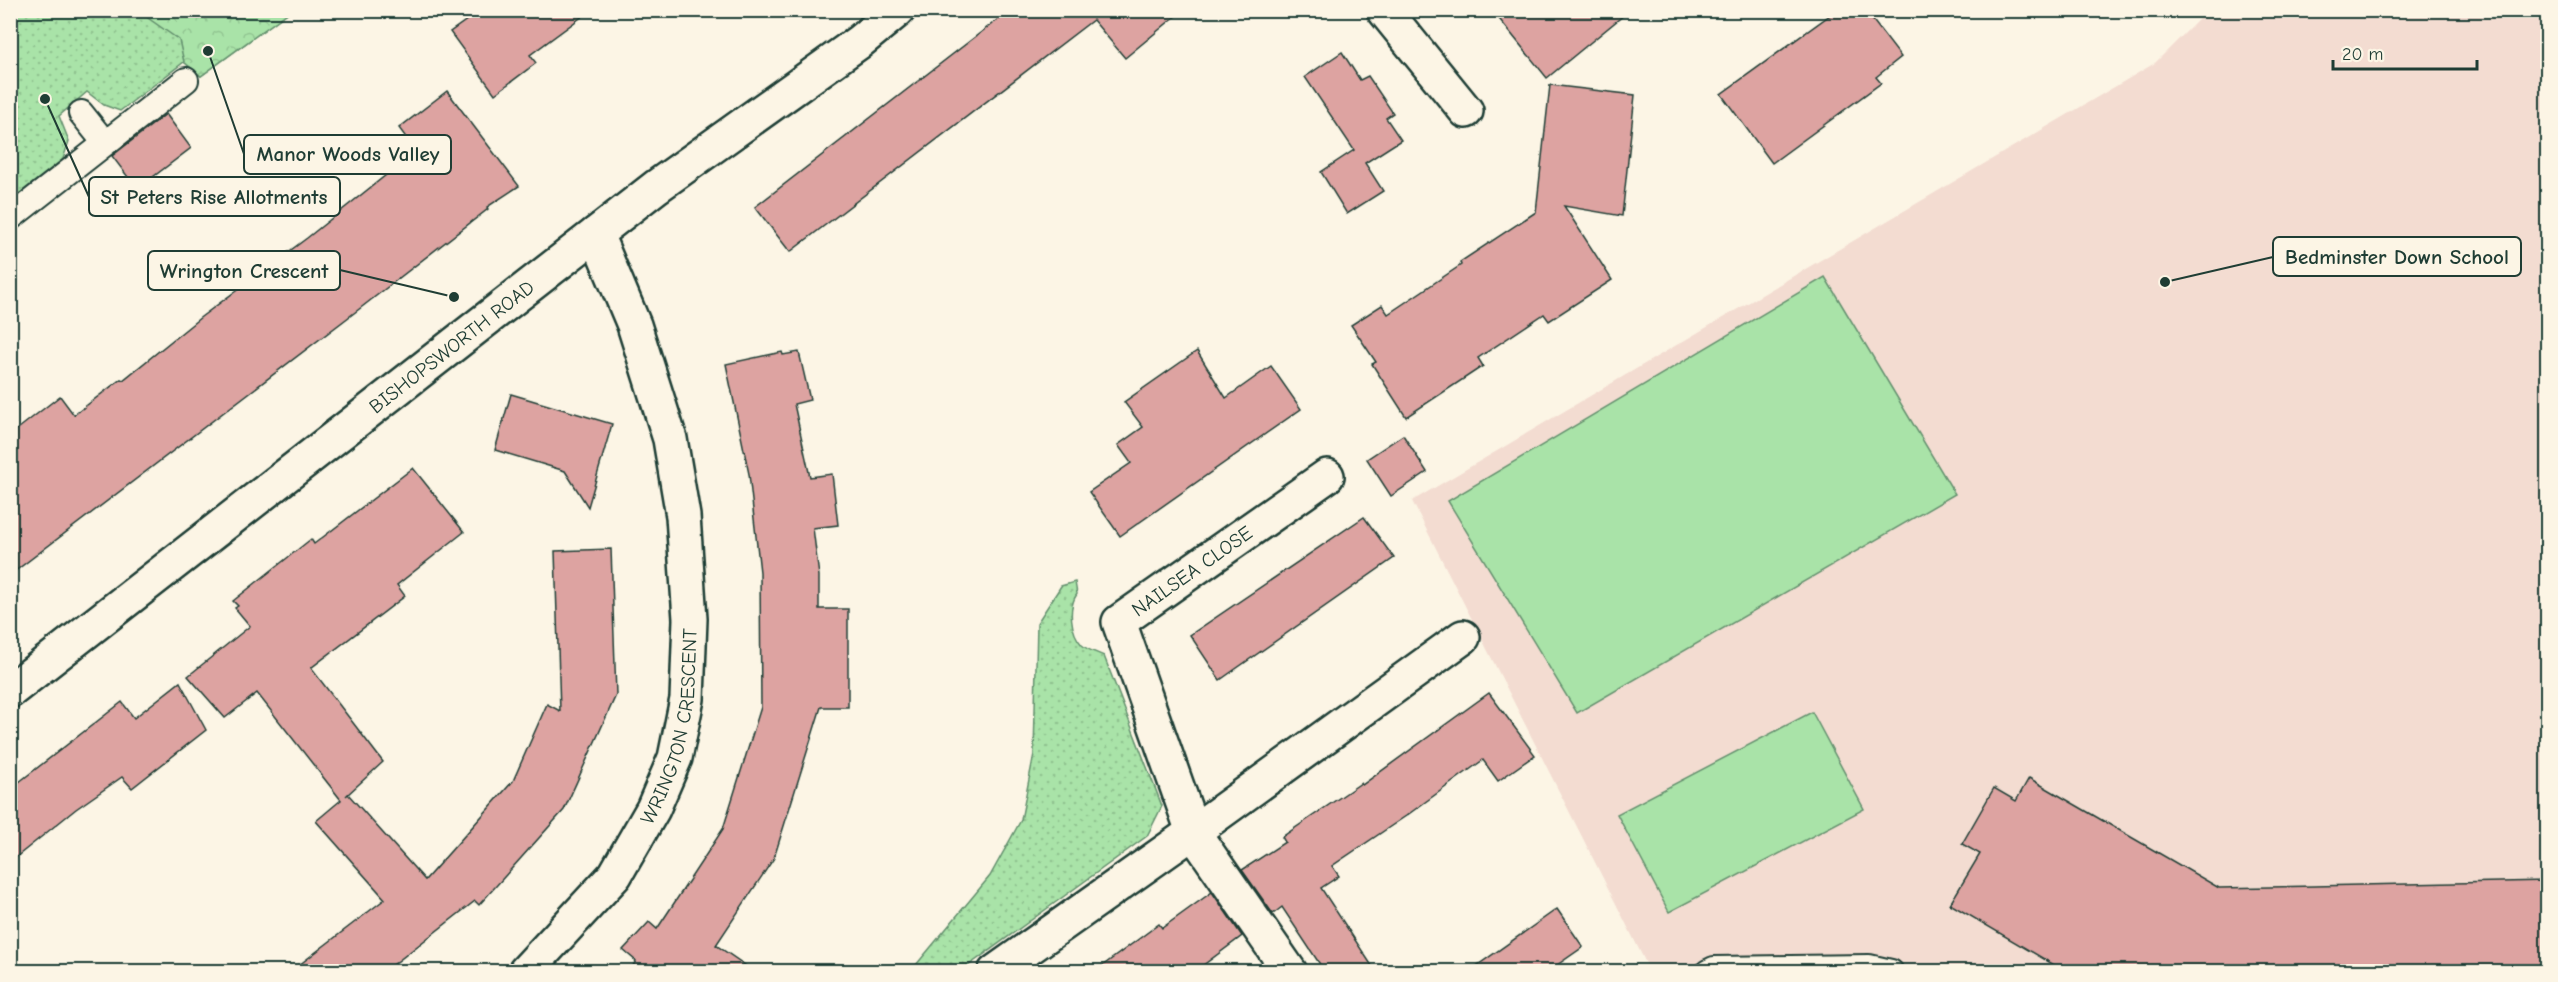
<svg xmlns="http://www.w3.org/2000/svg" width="2558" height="982" viewBox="0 0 2558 982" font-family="'Comic Neue',sans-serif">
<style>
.built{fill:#f3dcd1}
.green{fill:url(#green-dots);stroke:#64906e;stroke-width:1.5}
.forest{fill:url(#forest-crowns);stroke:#64906e;stroke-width:1.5}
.pitch{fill:#a9e3a8;stroke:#64906e;stroke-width:1.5}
.building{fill:#dda3a1;stroke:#1f3d34;stroke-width:1.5}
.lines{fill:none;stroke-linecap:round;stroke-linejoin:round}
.lane-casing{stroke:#1f3d34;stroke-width:28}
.street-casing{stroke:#1f3d34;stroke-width:38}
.secondary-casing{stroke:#1f3d34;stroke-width:38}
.lane{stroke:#fcf5e5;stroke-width:24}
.street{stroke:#fcf5e5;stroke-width:33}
.secondary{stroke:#fcf5e5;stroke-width:33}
.labels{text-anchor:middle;stroke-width:4.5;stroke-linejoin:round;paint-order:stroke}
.street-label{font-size:20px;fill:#1f3d34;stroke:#fcf5e5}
.leader{fill:none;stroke:#1f3d34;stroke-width:2}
.callout-dot{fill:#1f3d34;stroke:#fcf5e5;stroke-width:2}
.callout{fill:#fcf5e5;stroke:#1f3d34;stroke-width:2}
.callout-label{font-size:21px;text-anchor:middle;font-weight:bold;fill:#1f3d34}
</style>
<defs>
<pattern id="green-dots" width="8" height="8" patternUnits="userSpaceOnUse" patternTransform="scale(1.5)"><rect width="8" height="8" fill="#a9e3a8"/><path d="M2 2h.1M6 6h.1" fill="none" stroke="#91c491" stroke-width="1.8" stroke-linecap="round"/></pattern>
<pattern id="forest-crowns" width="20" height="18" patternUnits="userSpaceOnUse" patternTransform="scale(1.5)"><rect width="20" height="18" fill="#a9e3a8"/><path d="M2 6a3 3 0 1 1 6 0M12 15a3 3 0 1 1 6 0" fill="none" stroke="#91c491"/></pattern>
</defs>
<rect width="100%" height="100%" fill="#fcf5e5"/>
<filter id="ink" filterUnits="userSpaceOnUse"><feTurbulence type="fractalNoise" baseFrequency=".0167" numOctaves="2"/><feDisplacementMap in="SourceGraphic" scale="12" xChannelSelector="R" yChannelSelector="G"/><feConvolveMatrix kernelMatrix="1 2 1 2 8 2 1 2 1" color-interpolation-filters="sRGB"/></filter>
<g filter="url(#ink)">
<!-- built -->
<polygon class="built" points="2207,11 2547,11 2547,971 1650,971 1412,501 2155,63"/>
<!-- green -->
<g class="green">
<polygon points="11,11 290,11 201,76 184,62 120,111 104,105 87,92 59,116 69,141 63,159 11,200"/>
<path d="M1075 582 1077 594C1068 607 1070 632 1082 645 1087 650 1098 653 1104 656L1162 806 1147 836 961 971H911L990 876 1021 820 1034 754 1037 623 1061 586Z"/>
</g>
<!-- forest -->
<polygon class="forest" points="138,11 290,11 201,76 184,62 179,40"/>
<!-- pitch -->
<g class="pitch">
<polygon points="1825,277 1955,494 1577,713 1448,501"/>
<polygon points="1812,712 1864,809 1669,912 1617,814"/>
</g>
<!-- building -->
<g class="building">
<polygon points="481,10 591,10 530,55 536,63 495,94 450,32"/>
<polygon points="1010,10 1183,10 1125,58 1093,20 790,252 755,207"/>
<polygon points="1492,10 1630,10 1547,78"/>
<polygon points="1837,10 1865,10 1901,57 1876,77 1881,83 1772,163 1721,94"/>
<polygon points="1342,52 1360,80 1368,76 1393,113 1386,118 1401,140 1365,163 1383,191 1347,214 1321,172 1354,150 1305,77"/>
<polygon points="1550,85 1635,95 1622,216 1564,206 1612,280 1549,321 1544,314 1478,358 1483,366 1406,417 1372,364 1376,362 1351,325 1382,305 1388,314 1461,265 1460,262 1536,212"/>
<polygon points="447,91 519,186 487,207 488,209 358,310 10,575 10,435 60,396 74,415 121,379 123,380 201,317 307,238 416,151 399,128"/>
<polygon points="166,114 191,148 137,189 112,156"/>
<polygon points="1197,351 1226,398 1271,366 1301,409 1120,536 1089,492 1131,463 1118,445 1143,427 1124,402"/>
<polygon points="782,352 783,355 799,352 810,400 794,404 810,477 832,474 838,525 813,528 819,576 819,609 848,609 848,707 821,707 774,858 716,945 755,972 629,972 636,961 623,950 649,922 657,929 723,829 761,707 760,572 749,474 726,364"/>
<polygon points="511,394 612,424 588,507 565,471 495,450"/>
<polygon points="1403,435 1427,472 1391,496 1367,459"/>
<polygon points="413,468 464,532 397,585 405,596 311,668 383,762 346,796 348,794 425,880 513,781 547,704 560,711 555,551 611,549 616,695 564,810 479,905 475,901 384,972 290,972 385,899 316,821 341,800 257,693 225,718 188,676 250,626 235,608 238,606 233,601 311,539 314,544"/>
<polygon points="1364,517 1394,558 1220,680 1190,635"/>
<polygon points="180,682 206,730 132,788 122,777 76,809 10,862 10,789 122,702 134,718"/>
<polygon points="1489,693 1535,755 1498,781 1483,760 1406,816 1332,866 1339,876 1321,888 1376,972 1325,972 1282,907 1273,914 1242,870 1285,842 1282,837 1361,783 1362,785"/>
<polygon points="2029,778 2219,888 2547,881 2547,972 2066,972 1950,904 1980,854 1962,844 1994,788 2016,801"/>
<polygon points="1212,892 1242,936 1194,972 1094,972 1159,924 1162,928"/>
<polygon points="1557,909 1583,947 1547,972 1468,972"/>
</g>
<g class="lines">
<!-- lane casing -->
<g class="lane-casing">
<g id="lane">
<polyline points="81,113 105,143"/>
<polyline points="10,218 186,80"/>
<polyline points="1708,972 1714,969 1869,967 1891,972"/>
</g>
</g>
<!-- street casing -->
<g class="street-casing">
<g id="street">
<polyline points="1384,10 1466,111"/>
<path id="s1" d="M525 972 615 875 653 809 675 758 687 699 690 619 683 516 670 439 634 325 596 234"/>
<polyline points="995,972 1193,832 1463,637"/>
<path id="s2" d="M1290 972 1193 832 1119 622 1327 476"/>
</g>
</g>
<!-- secondary casing -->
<g class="secondary-casing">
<g id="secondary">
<path id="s3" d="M10 691 656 187 859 42 898 10"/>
</g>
</g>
<!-- lane -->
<use href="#lane" class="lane"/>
<!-- street -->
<use href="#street" class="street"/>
<!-- secondary -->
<use href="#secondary" class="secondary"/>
</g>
</g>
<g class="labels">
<!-- street labels -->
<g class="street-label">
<text dy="7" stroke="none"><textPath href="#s3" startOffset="560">BISHOPSWORTH ROAD</textPath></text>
<text dy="7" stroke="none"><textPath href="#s2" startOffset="482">NAILSEA CLOSE</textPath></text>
<text dy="7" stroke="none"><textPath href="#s1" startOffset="294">WRINGTON CRESCENT</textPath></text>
</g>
</g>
<!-- callouts -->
<path class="leader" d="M208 51L244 154M45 99L89 197M2165 282L2273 257M454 297L340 270"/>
<g class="callout-dot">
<circle cx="208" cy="51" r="6"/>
<circle cx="45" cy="99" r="6"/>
<circle cx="2165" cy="282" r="6"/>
<circle cx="454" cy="297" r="6"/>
</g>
<g class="callout">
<rect x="244" y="135" width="207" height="39" rx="6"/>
<rect x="89" y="177" width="251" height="39" rx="6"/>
<rect x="2273" y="237" width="248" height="39" rx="6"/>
<rect x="148" y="251" width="192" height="39" rx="6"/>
</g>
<g class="callout-label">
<text x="348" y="161">Manor Woods Valley</text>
<text x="214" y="204">St Peters Rise Allotments</text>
<text x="2397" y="264">Bedminster Down School</text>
<text x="244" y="278">Wrington Crescent</text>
</g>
<!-- margin -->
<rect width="2558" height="982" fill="none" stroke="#fcf5e5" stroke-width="36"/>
<rect x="18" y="18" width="2522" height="946" fill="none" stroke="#1f3d34" stroke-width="2" filter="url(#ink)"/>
<!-- scale -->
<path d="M2333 60v9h144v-9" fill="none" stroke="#1f3d34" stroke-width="3"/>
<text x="2342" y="60" font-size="18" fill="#1f3d34" stroke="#fcf5e5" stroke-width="4.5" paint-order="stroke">20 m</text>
</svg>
